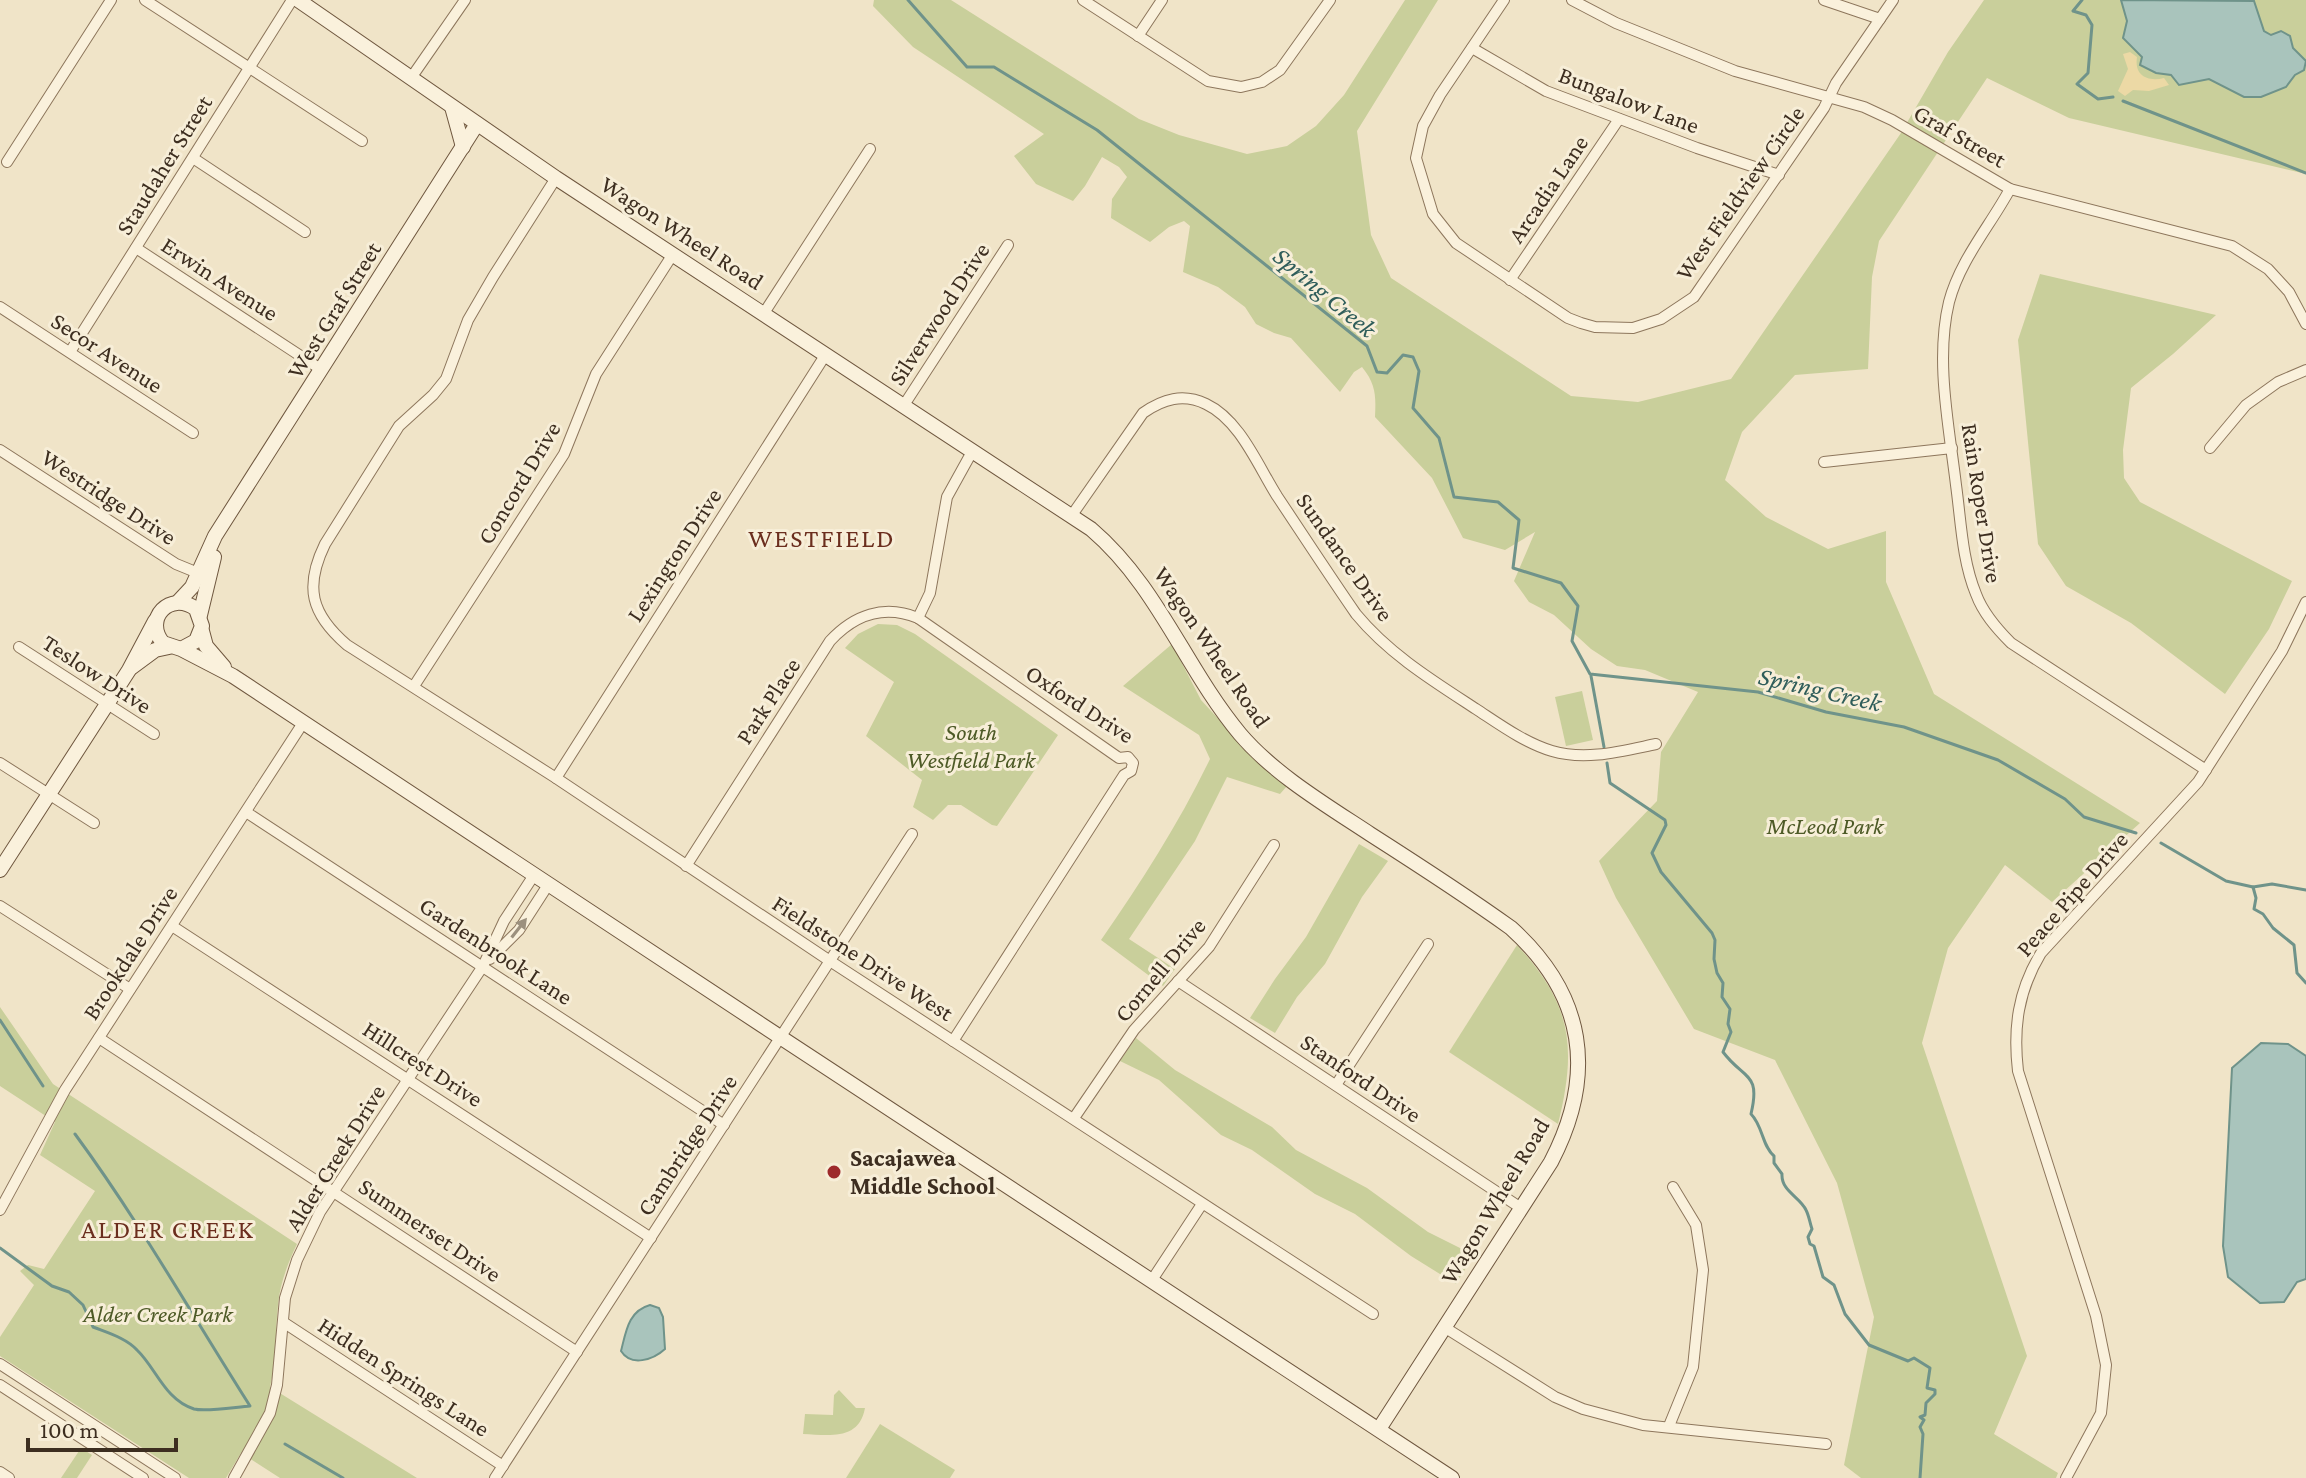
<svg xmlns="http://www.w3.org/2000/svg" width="2306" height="1478" viewBox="0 0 2306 1478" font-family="'Crimson Pro',serif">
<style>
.green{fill:#c9cf9b}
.sand{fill:#ecd9a5}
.water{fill:#a9c4bc;stroke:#6f938a;stroke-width:2}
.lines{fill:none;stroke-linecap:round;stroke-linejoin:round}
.stream{stroke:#6f938a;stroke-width:3}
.street-casing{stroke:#8d765c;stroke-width:12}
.secondary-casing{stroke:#6f573f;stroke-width:16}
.street{stroke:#faf1dc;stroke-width:10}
.secondary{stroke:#faf1dc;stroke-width:14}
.oneway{fill:#9c907e}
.poi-dot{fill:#9e2a2b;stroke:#f7eed8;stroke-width:3}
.labels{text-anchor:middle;stroke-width:6;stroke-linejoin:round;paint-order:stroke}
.street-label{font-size:24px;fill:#3d2e20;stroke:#f7eed8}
.park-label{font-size:24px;font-style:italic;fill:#4d5a26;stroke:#f7eed8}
.poi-label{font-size:24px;font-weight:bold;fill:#3d2e20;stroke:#f7eed8;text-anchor:start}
.water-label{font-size:26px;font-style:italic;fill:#2f5d5a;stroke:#f7eed8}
.neighbourhood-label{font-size:26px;letter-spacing:2px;fill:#6b2e1e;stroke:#f7eed8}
</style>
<rect width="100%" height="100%" fill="#f0e4c8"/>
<!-- green -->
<g class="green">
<path d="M874 0H951L1139 119 1179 135 1247 154 1287 146 1316 126 1344 95 1405 0H1438L1357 131 1371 235 1391 278 1571 396 1638 402 1731 379 1901 133 1948 52 1984 0H2306V174L2069 118 1987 78 1879 241 1872 277 1868 369 1795 375 1742 432 1725 480 1766 517 1828 549 1886 531V582L1934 694 2140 823 2052 902 2005 865 1948 948 1922 1043 2027 1356 1994 1434 2058 1473 2056 1478H1861L1844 1465 1874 1317 1837 1183 1775 1060 1694 1029 1616 898 1599 861 1657 801 1661 752 1698 692 1645 670 1617 666 1591 649 1554 615 1529 602 1514 581 1535 532 1505 550 1463 538 1432 478 1375 417C1376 396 1376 384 1362 367L1354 372 1340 392 1291 338 1274 333 1256 324 1245 307 1218 287 1183 272 1190 226 1184 221 1169 227 1150 242 1111 218 1112 199 1127 177 1119 167 1102 157 1085 186 1073 201 1036 184 1014 156 1044 134 913 47 873 6Z"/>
<polygon points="2040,274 2216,315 2173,354 2131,388 2123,450 2124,478 2140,502 2292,581 2269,629 2225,694 2131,623 2066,586 2038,544 2018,340"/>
<polygon points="878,624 897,625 915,634 1058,735 997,826 992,825 961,805 948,805 933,820 913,807 922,780 866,736 894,682 845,648 858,634"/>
<path d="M1172 644 1201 700 1235 737 1287 786 1280 794 1227 777 1195 841 1129 939 1175 969 1163 986 1101 940C1142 881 1179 823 1210 759L1199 735 1123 686Z"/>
<polygon points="1582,691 1593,740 1566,746 1555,697"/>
<polygon points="1359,844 1388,861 1362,897 1325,964 1297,997 1275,1033 1250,1018 1275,979 1306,937"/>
<path d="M1517 945C1572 1005 1577 1047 1558 1124L1449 1052Z"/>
<path d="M0 1007 53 1084 297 1244C288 1263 280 1283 278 1305 275 1332 277 1360 270 1387L417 1478H280L241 1453 226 1478H189L0 1356V1337L34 1285 20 1271 28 1265 44 1269 95 1191 40 1155 55 1122 0 1086Z"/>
<polygon points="1136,1038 1175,1070 1272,1127 1296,1150 1367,1188 1428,1232 1474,1255 1456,1284 1411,1256 1355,1214 1315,1194 1252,1150 1221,1135 1159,1080 1120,1061"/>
<path d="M839 1390 856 1408H865C859 1441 829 1435 803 1434L805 1414 833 1415 834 1395Z"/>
<polygon points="880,1424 955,1470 950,1478 846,1478"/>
<polygon points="81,1448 92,1455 77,1478 61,1478"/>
</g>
<!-- sand -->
<path class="sand" d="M2130 52 2137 57C2134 76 2148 82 2164 78L2169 85 2149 91 2133 90 2125 96 2118 91 2128 69 2123 54Z"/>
<!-- water -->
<g class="water">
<polygon points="2121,0 2254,1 2264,31 2271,35 2281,31 2290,36 2293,48 2306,61 2304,70 2295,75 2286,87 2261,97 2244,97 2209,79 2179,85 2171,75 2156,73 2140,65 2142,57 2123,38 2127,21"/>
<polygon points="2261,1043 2288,1044 2306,1056 2306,1279 2297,1282 2284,1302 2260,1303 2228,1277 2223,1246 2232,1068"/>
<path d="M650 1305 659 1308 663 1317 665 1349C653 1360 631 1367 621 1351 626 1332 628 1311 650 1305Z"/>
</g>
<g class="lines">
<!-- stream -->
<g class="stream">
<polyline points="908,0 967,67 994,67 1097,130 1367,346 1377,372 1387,373 1403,355 1413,357 1419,371 1413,408 1439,438 1454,497 1498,502 1519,520 1513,568 1561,583 1578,606 1572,641 1590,674 1758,692 1826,712 1904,727 1998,760 2065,799 2084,817 2136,833"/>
<polyline points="2082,0 2073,11 2086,15 2092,25 2088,73 2077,84 2098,99 2113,97"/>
<polyline points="2123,101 2306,173"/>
<polyline points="1591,676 1604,747"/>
<path d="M1607 763 1610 783 1665 820 1666 825 1652 853 1661 872 1712 933 1715 940 1714 959 1717 973 1723 983 1722 997 1730 1009 1728 1024 1731 1032 1723 1052C1744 1080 1761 1072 1751 1114 1763 1126 1762 1146 1774 1156V1163L1782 1174C1781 1191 1800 1197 1806 1210 1809 1216 1810 1223 1812 1229L1808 1237 1810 1244 1814 1246 1823 1277 1834 1285 1845 1314 1869 1345 1908 1361 1914 1358 1930 1368 1927 1388 1935 1390V1394L1926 1403 1925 1415 1920 1417 1924 1420 1920 1427 1923 1434 1920 1478"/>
<polyline points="2161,843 2226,881 2253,887 2272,884 2306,890"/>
<polyline points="2253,887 2256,898 2254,909 2263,914 2273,928 2294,945 2297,973 2306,983"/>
<polyline points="0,1020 43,1086"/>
<path d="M0 1248 52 1286 69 1292 83 1305 93 1327C108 1333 126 1338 137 1350 156 1368 165 1400 194 1409 206 1412 236 1407 250 1406 192 1315 139 1221 75 1134"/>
<polyline points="285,1444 343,1478"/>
</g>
<!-- street casing -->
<g class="street-casing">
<g id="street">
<polyline points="145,0 362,141"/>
<polyline points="1083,0 1208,81 1241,87 1262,82 1280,70 1330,0"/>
<polyline points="1504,0 1440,95 1423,126 1416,158 1433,214 1456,243 1568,318 1581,323 1595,327 1633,328 1661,319 1694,297 1824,108 1836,83 1893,0"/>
<polyline points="1572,0 1616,23 1735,71 1864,107 1892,120 2010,189 2232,246 2268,269 2289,292 2306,324"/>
<polyline points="1824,0 1880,19"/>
<polyline points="1138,36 1162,0"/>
<polyline points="1472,48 1546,91 1697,148 1779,175"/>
<polyline points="411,78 465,0"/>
<polyline points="193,158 305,232"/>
<polyline points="7,162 111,0"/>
<path d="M556 178 493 277 468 320 446 379 433 395 399 426 325 544C304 587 311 614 347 645L556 778 830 961 1373 1314"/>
<path d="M2010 189C1990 226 1960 260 1949 302 1935 360 1949 426 1956 485 1961 521 1962 560 1976 594 1983 613 1996 628 2011 643L2206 770"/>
<polyline points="136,248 322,370"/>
<polyline points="1510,280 1619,119"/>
<polyline points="0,307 193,433"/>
<polyline points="764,313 870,149"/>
<polyline points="70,352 292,0"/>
<polyline points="904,405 1008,245"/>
<polyline points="2210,448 2246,405 2278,382 2306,370"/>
<polyline points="0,450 176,564 198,573"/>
<polyline points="1824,462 1952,448"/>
<path d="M1072 515 1143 413C1163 399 1183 393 1206 404 1240 420 1258 466 1277 496 1303 535 1329 575 1356 614 1389 654 1433 681 1476 709 1499 724 1525 743 1552 751 1586 761 1622 751 1656 744"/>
<polyline points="918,618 930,593 947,497 973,450"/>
<polyline points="19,647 154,734"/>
<polyline points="414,686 564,454 596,374 673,254"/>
<polyline points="0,763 94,823"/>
<polyline points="556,778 826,354"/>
<polyline points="246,812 724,1125"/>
<path d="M686 866 830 641C854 615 884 604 918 618L1119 758 1128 757 1133 763 1131 771 1124 775 953 1041"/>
<polyline points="0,906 130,989"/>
<polyline points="172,926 651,1238"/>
<polyline points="490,959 519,930 548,885"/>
<polyline points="1178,981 1521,1208"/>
<polyline points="99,1038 577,1352"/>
<polyline points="1336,1085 1428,944"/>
<polyline points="1074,1118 1134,1030 1209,947 1274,845"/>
<polyline points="0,1210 65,1090 303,723"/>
<polyline points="1152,1280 1202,1204"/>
<polyline points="283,1322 503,1466"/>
<polyline points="1444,1327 1555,1397 1583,1409 1643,1425 1826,1444"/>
<polyline points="0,1364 175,1478"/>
<polyline points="0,1385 143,1478"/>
<polyline points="1669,1426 1693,1367 1703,1270 1696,1225 1673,1187"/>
<polyline points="0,1472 9,1478"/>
<polyline points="234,1478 270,1413 277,1385 285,1298 297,1260 320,1212 483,966 504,921 534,875"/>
<polyline points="495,1478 912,834"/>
<path d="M2066 1478 2101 1413 2106 1365 2096 1316 2018 1071C2013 1028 2018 991 2041 953L2198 782 2282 651 2306 602"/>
</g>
</g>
<!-- secondary casing -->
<g class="secondary-casing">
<g id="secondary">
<path d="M298 0 556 178 1091 529C1158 586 1185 668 1240 734 1274 774 1326 805 1370 834 1417 864 1465 895 1511 928 1585 995 1597 1074 1551 1162L1379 1429"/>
<polyline points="452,107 463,147"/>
<polyline points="178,602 192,587 215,536 477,124"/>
<polyline points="200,615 214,557"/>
<polyline points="202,631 206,646 224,667"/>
<path d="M181 649 196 641 202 626 196 609C170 590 143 619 163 643L181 649 233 676C638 945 1046 1211 1452 1478"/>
<polyline points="132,667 155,650 169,647"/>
<polyline points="0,870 129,670 155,621"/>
</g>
</g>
<!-- street -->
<use href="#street" class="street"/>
<!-- secondary -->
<use href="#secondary" class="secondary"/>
</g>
<!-- one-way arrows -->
<defs><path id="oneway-solid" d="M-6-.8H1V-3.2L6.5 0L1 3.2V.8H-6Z" transform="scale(2)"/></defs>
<use class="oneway" href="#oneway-solid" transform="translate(519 928) rotate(-52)"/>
<!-- markers -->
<circle class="poi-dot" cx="834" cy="1172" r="8"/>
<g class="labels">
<!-- street labels -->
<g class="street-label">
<text transform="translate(1629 100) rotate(21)" y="8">Bungalow Lane</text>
<text transform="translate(1960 136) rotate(30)" y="8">Graf Street</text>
<text transform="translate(164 165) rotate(-58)" y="8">Staudaher Street</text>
<text transform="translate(1548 189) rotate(-56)" y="8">Arcadia Lane</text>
<text transform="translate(1740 193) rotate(-55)" y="8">West Fieldview Circle</text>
<text transform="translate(682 233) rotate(33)" y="8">Wagon Wheel Road</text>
<text transform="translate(220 279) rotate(33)" y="8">Erwin Avenue</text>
<text transform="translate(334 310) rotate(-58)" y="8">West Graf Street</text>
<text transform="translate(939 314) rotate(-57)" y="8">Silverwood Drive</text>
<text transform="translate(107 353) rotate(33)" y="8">Secor Avenue</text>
<text transform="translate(519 483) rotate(-59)" y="8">Concord Drive</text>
<text transform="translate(109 497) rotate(33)" y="8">Westridge Drive</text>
<text transform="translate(1982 503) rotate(81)" y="8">Rain Roper Drive</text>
<text transform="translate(674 555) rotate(-57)" y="8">Lexington Drive</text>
<text transform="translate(1345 557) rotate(55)" y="8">Sundance Drive</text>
<text transform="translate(1212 647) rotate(56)" y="8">Wagon Wheel Road</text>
<text transform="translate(97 674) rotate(33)" y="8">Teslow Drive</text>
<text transform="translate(768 701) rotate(-57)" y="8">Park Place</text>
<text transform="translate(1080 704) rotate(33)" y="8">Oxford Drive</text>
<text transform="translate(2072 894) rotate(-49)" y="8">Peace Pipe Drive</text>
<text transform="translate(496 951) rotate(33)" y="8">Gardenbrook Lane</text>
<text transform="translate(130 953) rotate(-57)" y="8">Brookdale Drive</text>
<text transform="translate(863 958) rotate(33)" y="8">Fieldstone Drive West</text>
<text transform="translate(1160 970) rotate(-50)" y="8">Cornell Drive</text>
<text transform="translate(423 1064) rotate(33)" y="8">Hillcrest Drive</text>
<text transform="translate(1361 1078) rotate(34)" y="8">Stanford Drive</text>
<text transform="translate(687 1145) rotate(-57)" y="8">Cambridge Drive</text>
<text transform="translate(335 1158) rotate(-58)" y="8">Alder Creek Drive</text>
<text transform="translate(1495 1201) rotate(-59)" y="8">Wagon Wheel Road</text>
<text transform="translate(430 1230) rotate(34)" y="8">Summerset Drive</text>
<text transform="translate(404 1377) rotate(33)" y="8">Hidden Springs Lane</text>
</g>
<!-- park labels -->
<g class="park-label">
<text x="971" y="740">South<tspan x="971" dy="28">Westfield Park</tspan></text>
<text x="1825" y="834">McLeod Park</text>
<text x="158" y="1322">Alder Creek Park</text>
</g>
<!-- poi labels -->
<g class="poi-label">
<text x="850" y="1166">Sacajawea<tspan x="850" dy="28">Middle School</tspan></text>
</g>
<!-- water labels -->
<g class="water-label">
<text transform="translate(1325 292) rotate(40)" y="9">Spring Creek</text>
<text transform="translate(1820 689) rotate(13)" y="9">Spring Creek</text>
</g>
<!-- neighbourhood labels -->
<g class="neighbourhood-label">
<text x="822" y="547">WESTFIELD</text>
<text x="168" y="1238">ALDER CREEK</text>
</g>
</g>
<!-- scale -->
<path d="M28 1438v12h148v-12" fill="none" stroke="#3d2e20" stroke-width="4"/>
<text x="40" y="1438" font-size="24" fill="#3d2e20" stroke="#f7eed8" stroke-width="6" paint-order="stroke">100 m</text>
</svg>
